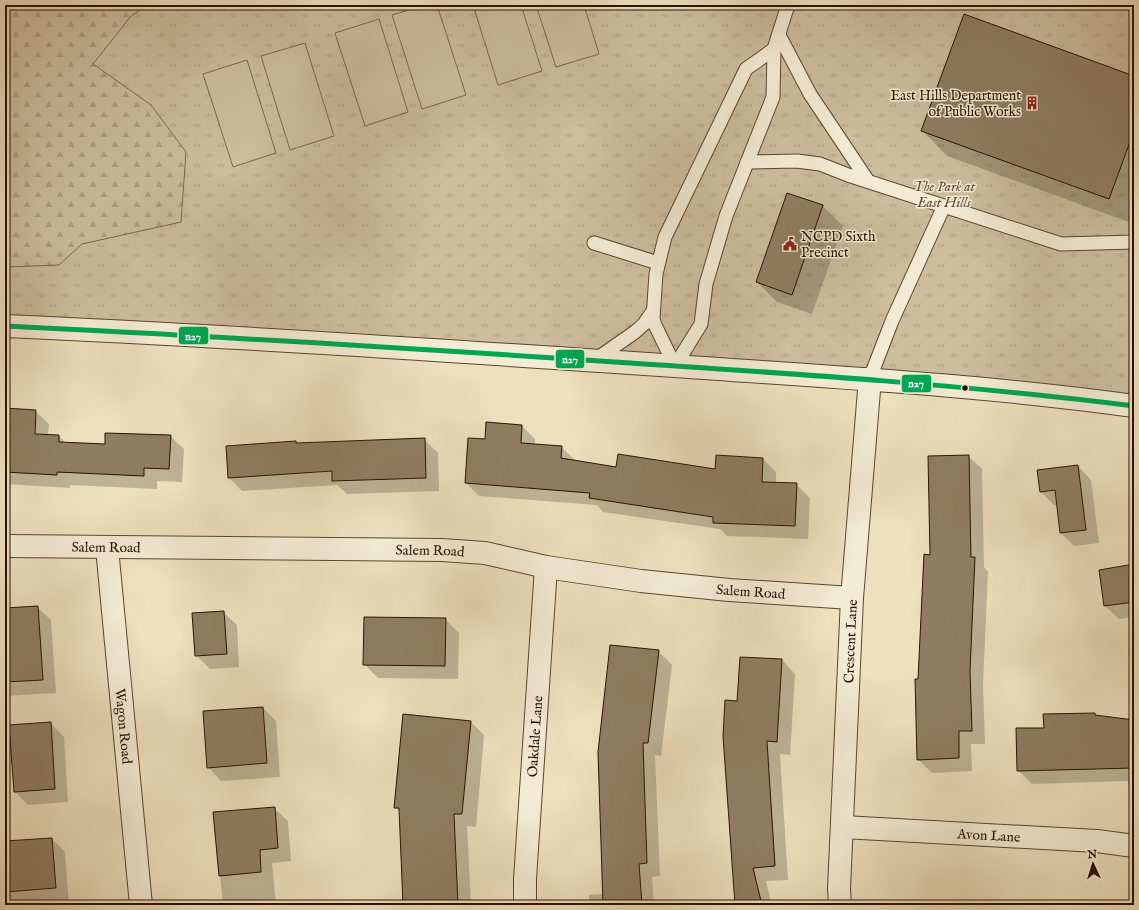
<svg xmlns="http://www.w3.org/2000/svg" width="1139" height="910" viewBox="0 0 1139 910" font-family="'IM FELL English',serif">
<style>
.grass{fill:url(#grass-tufts);stroke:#7b674e}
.forest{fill:url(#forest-firs);stroke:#7b674e}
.pitch{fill:#ccbd9d;stroke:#7b674e}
.shadow{fill:#0003}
.building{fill:#8f7d62;stroke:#2a1100}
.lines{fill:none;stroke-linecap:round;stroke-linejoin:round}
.service-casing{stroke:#5b452f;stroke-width:15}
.minor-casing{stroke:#5b452f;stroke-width:24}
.tertiary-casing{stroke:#5b452f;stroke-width:24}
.service{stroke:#f3ebd4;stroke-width:13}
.minor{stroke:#f3ebd4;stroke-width:22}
.tertiary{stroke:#f3ebd4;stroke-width:22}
.bus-1-casing{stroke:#f3ebd4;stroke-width:8}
.bus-1{stroke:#00a651;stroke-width:5}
.bus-dot{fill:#2a1100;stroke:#f3ebd4;stroke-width:1.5}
.labels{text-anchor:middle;stroke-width:3;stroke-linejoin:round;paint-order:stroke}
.poi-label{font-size:14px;fill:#2a1100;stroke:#f3ebd4;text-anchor:end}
.park-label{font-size:14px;font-style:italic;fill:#634d37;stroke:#f3ebd4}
.street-label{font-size:14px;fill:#2a1100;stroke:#f3ebd4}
.line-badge{stroke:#f3ebd4;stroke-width:1.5}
.badge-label{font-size:11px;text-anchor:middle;font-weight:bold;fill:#fff}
</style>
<defs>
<pattern id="grass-tufts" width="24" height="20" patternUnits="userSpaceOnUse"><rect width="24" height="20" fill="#ccbd9d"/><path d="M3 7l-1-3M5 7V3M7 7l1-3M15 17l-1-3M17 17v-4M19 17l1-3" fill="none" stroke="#afa185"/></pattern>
<pattern id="forest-firs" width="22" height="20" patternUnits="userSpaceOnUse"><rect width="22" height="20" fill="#ccbd9d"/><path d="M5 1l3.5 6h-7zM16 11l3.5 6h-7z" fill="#afa185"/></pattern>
</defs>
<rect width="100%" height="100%" fill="#ede0bd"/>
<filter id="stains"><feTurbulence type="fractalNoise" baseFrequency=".005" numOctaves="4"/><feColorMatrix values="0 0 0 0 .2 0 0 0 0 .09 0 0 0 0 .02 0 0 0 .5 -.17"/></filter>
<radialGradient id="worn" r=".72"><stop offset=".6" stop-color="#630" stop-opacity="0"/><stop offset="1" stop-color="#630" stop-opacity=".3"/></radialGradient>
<!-- grass -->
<polygon class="grass" points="5,5 1134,5 1134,404 5,325"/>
<!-- forest -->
<polygon class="forest" points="5,5 147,5 131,16 93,64 151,105 186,152 181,222 82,244 59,265 5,267"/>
<!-- pitch -->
<g class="pitch">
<polygon points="425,5 437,5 466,95 422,109 392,15"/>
<polygon points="473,5 521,5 542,71 498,85"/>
<polygon points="536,5 584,5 599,54 556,67"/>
<polygon points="379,19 408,112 365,126 335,33"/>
<polygon points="305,43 334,136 290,150 261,56"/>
<polygon points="247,60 276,153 233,167 203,74"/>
</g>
<!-- shadow -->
<g class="shadow">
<polygon points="1134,77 1134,224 947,156 922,130"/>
<polygon points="788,194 823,206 843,226 812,314 777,302 757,282"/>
<polygon points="5,409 35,411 49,424 48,435 59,436 66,443 106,445 170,436 184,449 182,482 157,481 157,489 70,485 70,488 5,484"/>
<polygon points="522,426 535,439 535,445 561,447 575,460 617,468 716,470 763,459 776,472 776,484 796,484 810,498 808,539 727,536 720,529 603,512 597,505 479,496 466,483 486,440"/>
<polygon points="424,439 438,453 439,491 347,494 337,485 242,491 229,478 296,442 297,444"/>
<polygon points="968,456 982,469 984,567 988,572 983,685 985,744 971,744 972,771 932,773 918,759 919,680 931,556"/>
<polygon points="1078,466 1091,480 1099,543 1074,546 1061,533 1057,505 1054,505 1041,492"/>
<polygon points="1134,565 1134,617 1119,619 1105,606 1100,570"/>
<polygon points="37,607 51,620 56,693 5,696 5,609"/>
<polygon points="223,612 237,625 239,667 210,669 196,655"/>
<polygon points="445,619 459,633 458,679 378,678 364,664"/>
<polygon points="658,651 672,665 661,756 655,755 660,876 652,877 654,905 589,905 589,895 604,894"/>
<polygon points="782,660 795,674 790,755 780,754 788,880 766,881 772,905 720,905 735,901 738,702"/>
<polygon points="263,708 276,721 280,777 221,781 208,767"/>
<polygon points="1095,714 1097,717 1134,721 1134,789 1127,781 1032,784 1018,770 1045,729"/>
<polygon points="404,716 471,722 484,735 476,827 467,826 471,905 404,905 400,812 395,807"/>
<polygon points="50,723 64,737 68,802 28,805 15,792"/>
<polygon points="274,808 288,821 291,861 272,863 276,905 223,905 214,813"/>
<polygon points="52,839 65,852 69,905 5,905 5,842"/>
</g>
<!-- building -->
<g class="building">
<polygon points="964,14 1134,76 1134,131 1109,199 921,131"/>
<polygon points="787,193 823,205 792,295 756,282"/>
<polygon points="5,408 36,410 35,434 59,435 59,442 105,444 105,433 171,435 169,469 144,468 144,476 57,472 57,475 5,472"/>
<polygon points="486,422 522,425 521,443 562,446 561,458 616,467 618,454 715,469 716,455 763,458 762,482 797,483 795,526 713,523 713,517 589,498 590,493 465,483 468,438 485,439"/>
<polygon points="425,438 426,478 332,481 332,471 228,478 226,446 296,441 296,443"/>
<polygon points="969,455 971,557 975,557 970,671 972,731 959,731 959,758 917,760 915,679 918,679 924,554 930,555 928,456"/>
<polygon points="1078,465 1086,530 1060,533 1055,490 1040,492 1037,470"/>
<polygon points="1134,564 1134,602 1104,606 1099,570"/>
<polygon points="38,606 43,680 5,682 5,608"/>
<polygon points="224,611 227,654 195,656 192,613"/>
<polygon points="364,617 446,618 445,666 363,665"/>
<polygon points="610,645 659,650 648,743 643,743 647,863 639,864 642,905 603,905 598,752"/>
<polygon points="740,657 782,659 777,742 767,741 775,866 753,868 762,905 735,905 723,736 725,700 737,701"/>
<polygon points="263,707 267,763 207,768 203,711"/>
<polygon points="1095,713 1095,715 1134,720 1134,768 1017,771 1016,728 1044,728 1043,714"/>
<polygon points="403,714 471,721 462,814 454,814 458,905 403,905 399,808 394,808"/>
<polygon points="51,722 55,789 14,792 9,725"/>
<polygon points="275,807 278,848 260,850 261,872 219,876 213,812"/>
<polygon points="52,838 56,888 5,892 5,841"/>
</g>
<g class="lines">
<!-- service casing -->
<g class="service-casing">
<g id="service">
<polyline points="779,35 810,94 868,181"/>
<polyline points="747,162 797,161 820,164 848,175 1061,244 1134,242"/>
<polyline points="594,243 658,263"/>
<polyline points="595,360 635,332 644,324 653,311"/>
<polyline points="675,366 701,324 706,284 726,216 773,97 774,49 788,5"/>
<polyline points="675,366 655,325 653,319 656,274 665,237 746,69 774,49"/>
<polyline points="870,378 892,321 944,206"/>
</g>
</g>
<!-- minor casing -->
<g class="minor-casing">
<g id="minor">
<path id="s1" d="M5 546 442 550 485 553 546 567 641 581 729 590 852 598"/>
<path id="s2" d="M107 548 141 905"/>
<path id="s3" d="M843 827 1097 841 1134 846"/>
<path id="s4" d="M525 905V879L546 567"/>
<path id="s5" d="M840 905 839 889 852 598 870 378"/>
</g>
</g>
<!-- tertiary casing -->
<g class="tertiary-casing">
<path id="tertiary" d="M5 326C229 336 452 351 675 366 828 377 982 385 1134 406"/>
</g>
<!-- service -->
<use href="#service" class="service"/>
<!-- minor -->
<use href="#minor" class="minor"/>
<!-- tertiary -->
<use href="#tertiary" class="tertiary"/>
<!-- bus-1 casing -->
<g class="bus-1-casing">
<path id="bus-1" d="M5 326C213 336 422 349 630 363 798 374 967 385 1134 406"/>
</g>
<!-- bus-1 -->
<use href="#bus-1" class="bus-1"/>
</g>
<!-- icons -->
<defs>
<g id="building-bare" transform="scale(1.08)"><path d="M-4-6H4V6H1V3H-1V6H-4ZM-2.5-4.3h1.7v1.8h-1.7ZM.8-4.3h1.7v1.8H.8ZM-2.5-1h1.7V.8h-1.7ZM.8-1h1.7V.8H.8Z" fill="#8f2418" stroke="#f3ebd4" stroke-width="2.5" paint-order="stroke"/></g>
<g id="civic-bare" transform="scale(1.08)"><path d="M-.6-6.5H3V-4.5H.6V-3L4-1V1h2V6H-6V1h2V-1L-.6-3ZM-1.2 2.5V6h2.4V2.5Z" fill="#8f2418" stroke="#f3ebd4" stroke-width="2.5" paint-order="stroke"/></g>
</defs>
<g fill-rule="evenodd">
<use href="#building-bare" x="1032" y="103"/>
<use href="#civic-bare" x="790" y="244"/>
</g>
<!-- markers -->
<circle class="bus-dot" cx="965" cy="388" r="3.5"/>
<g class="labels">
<!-- poi labels -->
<g class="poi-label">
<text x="1021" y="100">East Hills Department<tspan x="1021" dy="16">of Public Works</tspan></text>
<text x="801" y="241" text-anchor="start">NCPD Sixth<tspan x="801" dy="16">Precinct</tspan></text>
</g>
<!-- park labels -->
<g class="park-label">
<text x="944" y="191">The Park at<tspan x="944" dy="16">East Hills</tspan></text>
</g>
<!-- street labels -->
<g class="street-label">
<text dy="5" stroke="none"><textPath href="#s1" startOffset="101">Salem Road</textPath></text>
<text dy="5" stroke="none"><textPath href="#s1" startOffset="425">Salem Road</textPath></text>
<text dy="5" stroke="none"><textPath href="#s1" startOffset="749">Salem Road</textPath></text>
<text dy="5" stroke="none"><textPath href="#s5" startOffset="264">Crescent Lane</textPath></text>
<text dy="5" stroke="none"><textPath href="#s2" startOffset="179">Wagon Road</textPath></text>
<text dy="5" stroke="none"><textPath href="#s4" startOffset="169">Oakdale Lane</textPath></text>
<text dy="5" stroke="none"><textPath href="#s3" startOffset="146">Avon Lane</textPath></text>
</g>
</g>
<g class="line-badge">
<rect x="178" y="326" width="31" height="19" rx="4" fill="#00a651"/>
<rect x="555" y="349" width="30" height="20" rx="4" fill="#00a651"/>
<rect x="901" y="374" width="31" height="19" rx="4" fill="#00a651"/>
</g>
<g class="badge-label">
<text x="193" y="340">n27</text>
<text x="570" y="363">n27</text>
<text x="916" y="387">n27</text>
</g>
<!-- margin -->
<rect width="1139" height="910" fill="none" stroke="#ede0bd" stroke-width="20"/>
<rect x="6" y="6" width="1127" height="898" fill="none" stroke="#2a1100" stroke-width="2"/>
<rect x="10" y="10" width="1119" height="890" fill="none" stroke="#2a1100"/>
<!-- north arrow -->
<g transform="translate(1093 864) rotate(356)" stroke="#f3ebd4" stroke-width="3" paint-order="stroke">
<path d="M0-3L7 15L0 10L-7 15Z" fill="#2a1100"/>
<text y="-6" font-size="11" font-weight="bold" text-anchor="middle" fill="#2a1100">N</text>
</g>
<rect width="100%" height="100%" filter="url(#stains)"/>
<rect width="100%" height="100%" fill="url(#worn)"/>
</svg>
